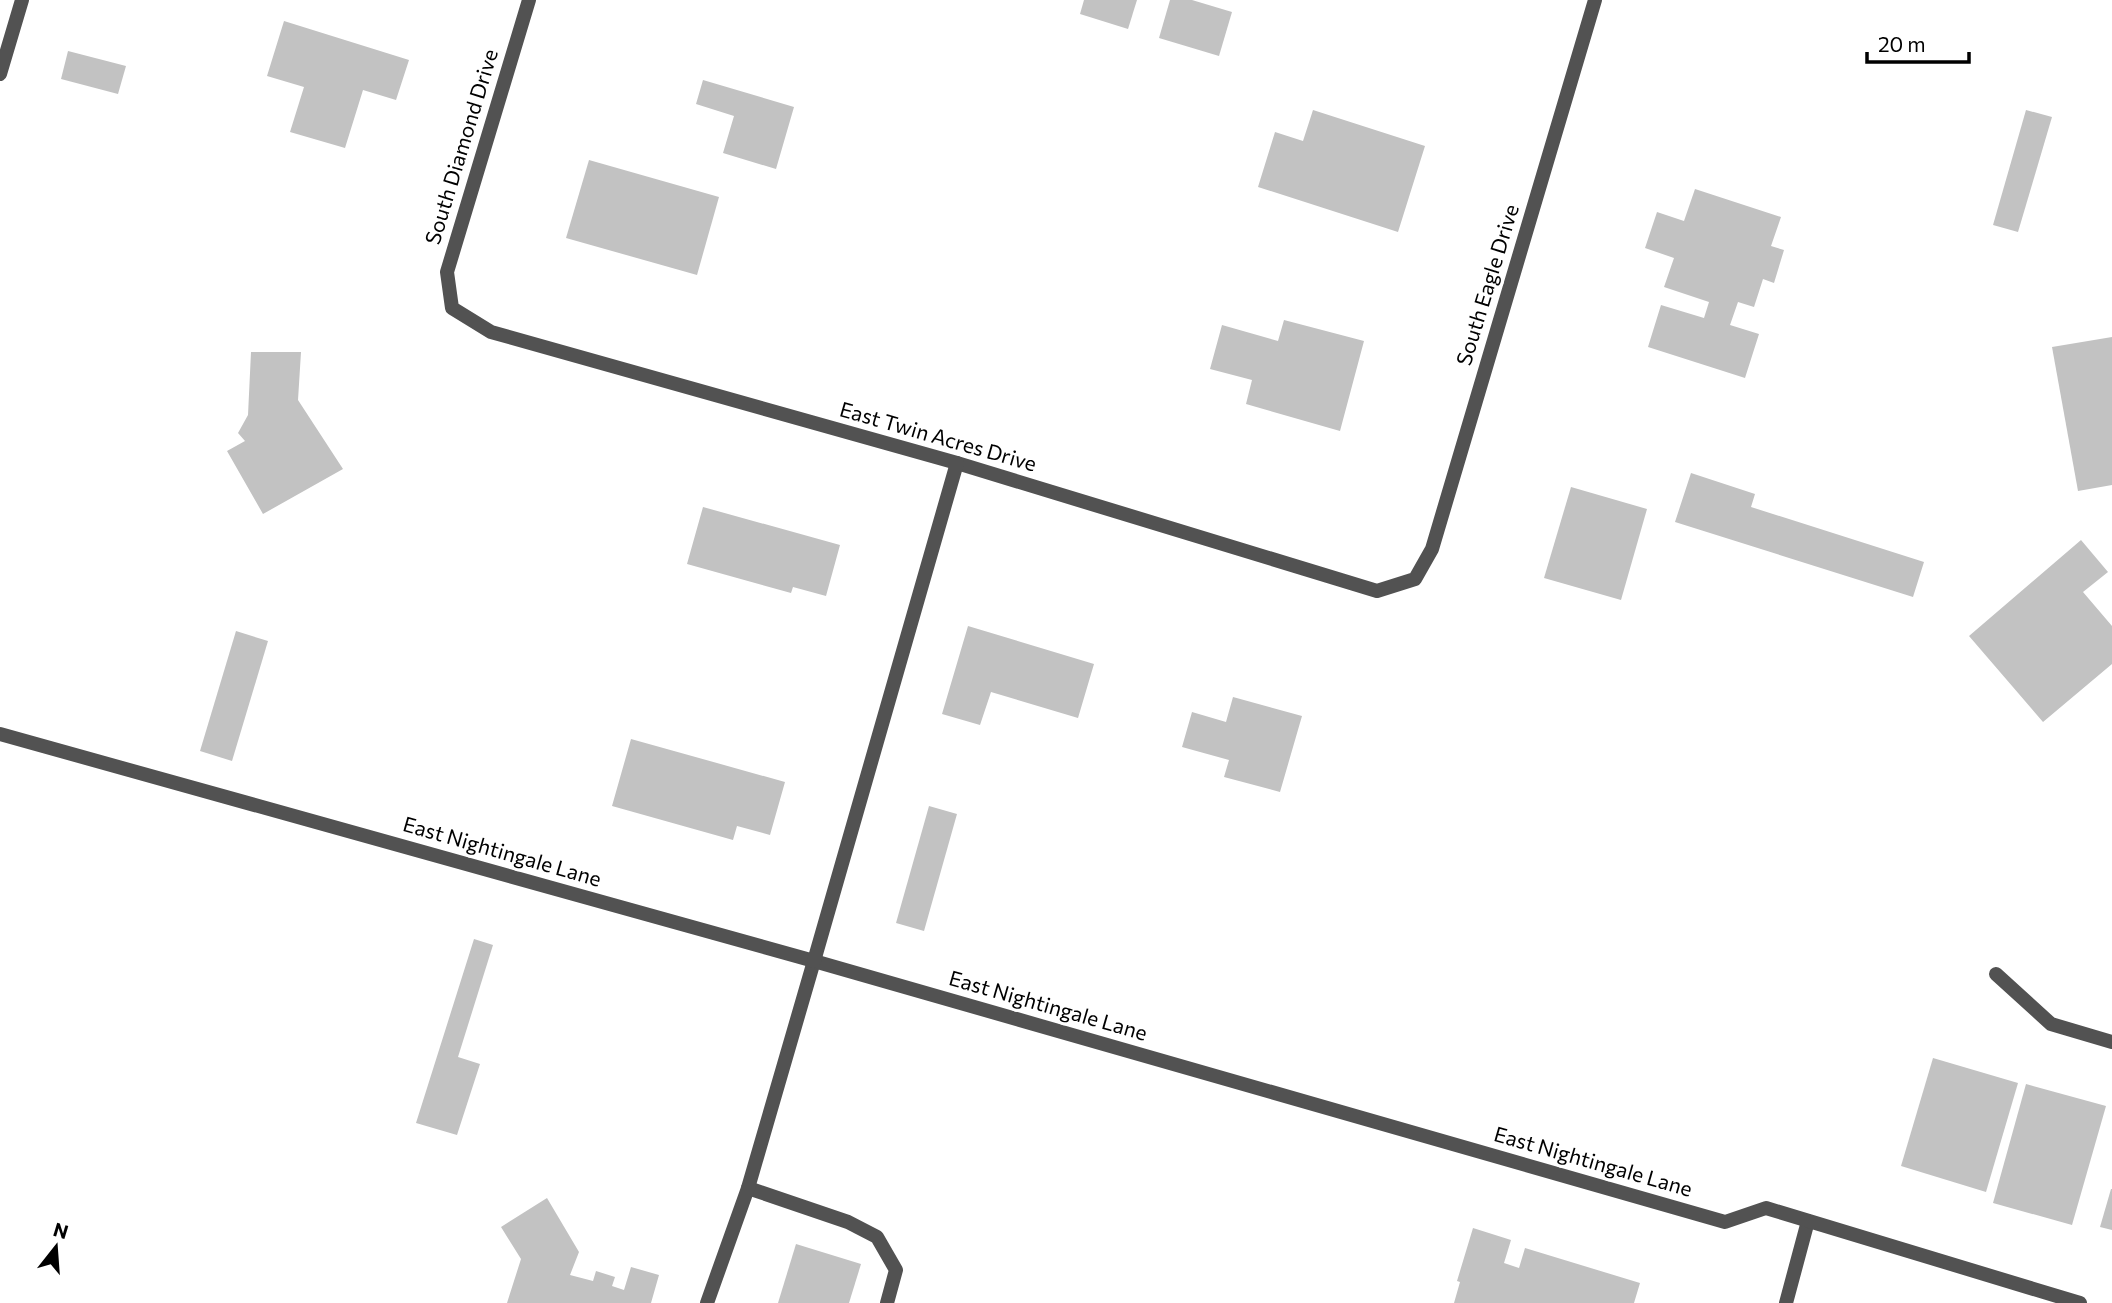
<svg xmlns="http://www.w3.org/2000/svg" width="2112" height="1303" viewBox="0 0 2112 1303" font-family="Commissioner,sans-serif">
<style>
.building{fill:#c2c2c2}
.lines{fill:none;stroke-linecap:round;stroke-linejoin:round}
.service{stroke:#525252;stroke-width:14}
.minor{stroke:#525252;stroke-width:14}
.labels{text-anchor:middle;stroke-width:6;stroke-linejoin:round;paint-order:stroke}
.street-label{font-size:21px;fill:#000;stroke:#fff}
</style>
<rect width="100%" height="100%" fill="#fff"/>
<!-- building -->
<g class="building">
<polygon points="1084,0 1137,0 1128,29 1080,14"/>
<polygon points="1170,0 1192,0 1232,12 1219,56 1159,38"/>
<polygon points="284,21 409,60 396,100 363,90 345,148 290,132 304,87 267,76"/>
<polygon points="68,51 126,66 118,94 61,79"/>
<polygon points="703,80 794,107 776,169 723,153 734,116 696,104"/>
<polygon points="1313,110 1425,146 1398,232 1258,187 1275,132 1303,141"/>
<polygon points="2026,110 2052,117 2018,232 1993,225"/>
<polygon points="589,160 719,197 697,275 566,238"/>
<polygon points="1695,189 1781,217 1771,246 1784,250 1774,283 1763,279 1754,307 1738,302 1730,325 1759,334 1745,378 1648,347 1661,305 1704,318 1709,302 1664,287 1674,258 1645,248 1657,212 1684,221"/>
<polygon points="1284,320 1364,341 1340,431 1246,404 1252,380 1210,369 1222,325 1278,341"/>
<polygon points="2112,337 2112,485 2078,491 2052,347"/>
<polygon points="251,352 301,352 298,400 343,469 263,514 227,451 245,441 238,433 248,415"/>
<polygon points="1691,473 1755,494 1751,507 1924,562 1913,597 1675,522"/>
<polygon points="1571,487 1647,509 1621,600 1544,578"/>
<polygon points="703,507 840,545 826,596 793,587 791,593 687,564"/>
<polygon points="2081,540 2108,572 2083,592 2112,626 2112,664 2043,722 1969,636"/>
<polygon points="968,626 1094,664 1078,718 991,692 980,725 942,714"/>
<polygon points="236,631 268,641 232,761 200,751"/>
<polygon points="1233,697 1302,716 1280,792 1224,777 1229,760 1182,747 1192,712 1226,722"/>
<polygon points="631,739 785,782 770,835 737,826 733,840 612,806"/>
<polygon points="929,806 957,814 924,931 896,923"/>
<polygon points="474,939 493,945 458,1057 480,1064 457,1135 416,1123"/>
<polygon points="1933,1058 2018,1083 1986,1192 1901,1166"/>
<polygon points="2026,1084 2106,1106 2072,1225 1993,1203"/>
<polygon points="2111,1189 2112,1189 2112,1230 2100,1227"/>
<polygon points="547,1198 579,1252 570,1275 593,1281 596,1271 615,1277 612,1286 624,1290 631,1267 659,1275 651,1303 507,1303 521,1259 501,1227"/>
<polygon points="1473,1228 1511,1240 1504,1263 1519,1268 1525,1248 1640,1283 1634,1303 1454,1303 1460,1282 1457,1281"/>
<polygon points="796,1244 861,1264 849,1303 778,1303"/>
</g>
<g class="lines">
<!-- service -->
<g class="service">
<polyline points="748,1188 848,1222 877,1237 896,1270 887,1303"/>
<polyline points="707,1303 748,1188 814,961"/>
<polyline points="1786,1303 1808,1221"/>
</g>
<!-- minor -->
<g class="minor">
<polyline points="529,0 447,272 452,308 491,332 957,463 1377,591 1415,579 1432,549 1595,0"/>
<polyline points="0,74 22,0"/>
<polyline points="0,734 814,961 1725,1222 1766,1208 2080,1303"/>
<polyline points="814,961 957,463"/>
<polyline points="1996,974 2051,1024 2112,1042"/>
</g>
</g>
<g class="labels">
<!-- street labels -->
<g class="street-label">
<text transform="translate(462 147) rotate(-73)" y="7">South Diamond Drive</text>
<text transform="translate(1488 285) rotate(-73)" y="7">South Eagle Drive</text>
<text transform="translate(938 437) rotate(16)" y="7">East Twin Acres Drive</text>
<text transform="translate(502 852) rotate(16)" y="7">East Nightingale Lane</text>
<text transform="translate(1048 1006) rotate(16)" y="7">East Nightingale Lane</text>
<text transform="translate(1593 1162) rotate(16)" y="7">East Nightingale Lane</text>
</g>
</g>
<!-- north arrow -->
<g transform="translate(56 1247) rotate(17)" stroke="#ffffff" stroke-width="5" paint-order="stroke">
<path d="M0-5L12 26L0 18L-12 26Z" fill="#000000"/>
<text y="-10" font-size="19" font-weight="bold" text-anchor="middle" fill="#000000">N</text>
</g>
<!-- scale -->
<path d="M1867 52v10h102v-10" fill="none" stroke="#000000" stroke-width="3.5"/>
<text x="1878" y="52" font-size="21" fill="#000000" stroke="#ffffff" stroke-width="5" paint-order="stroke">20 m</text>
</svg>
